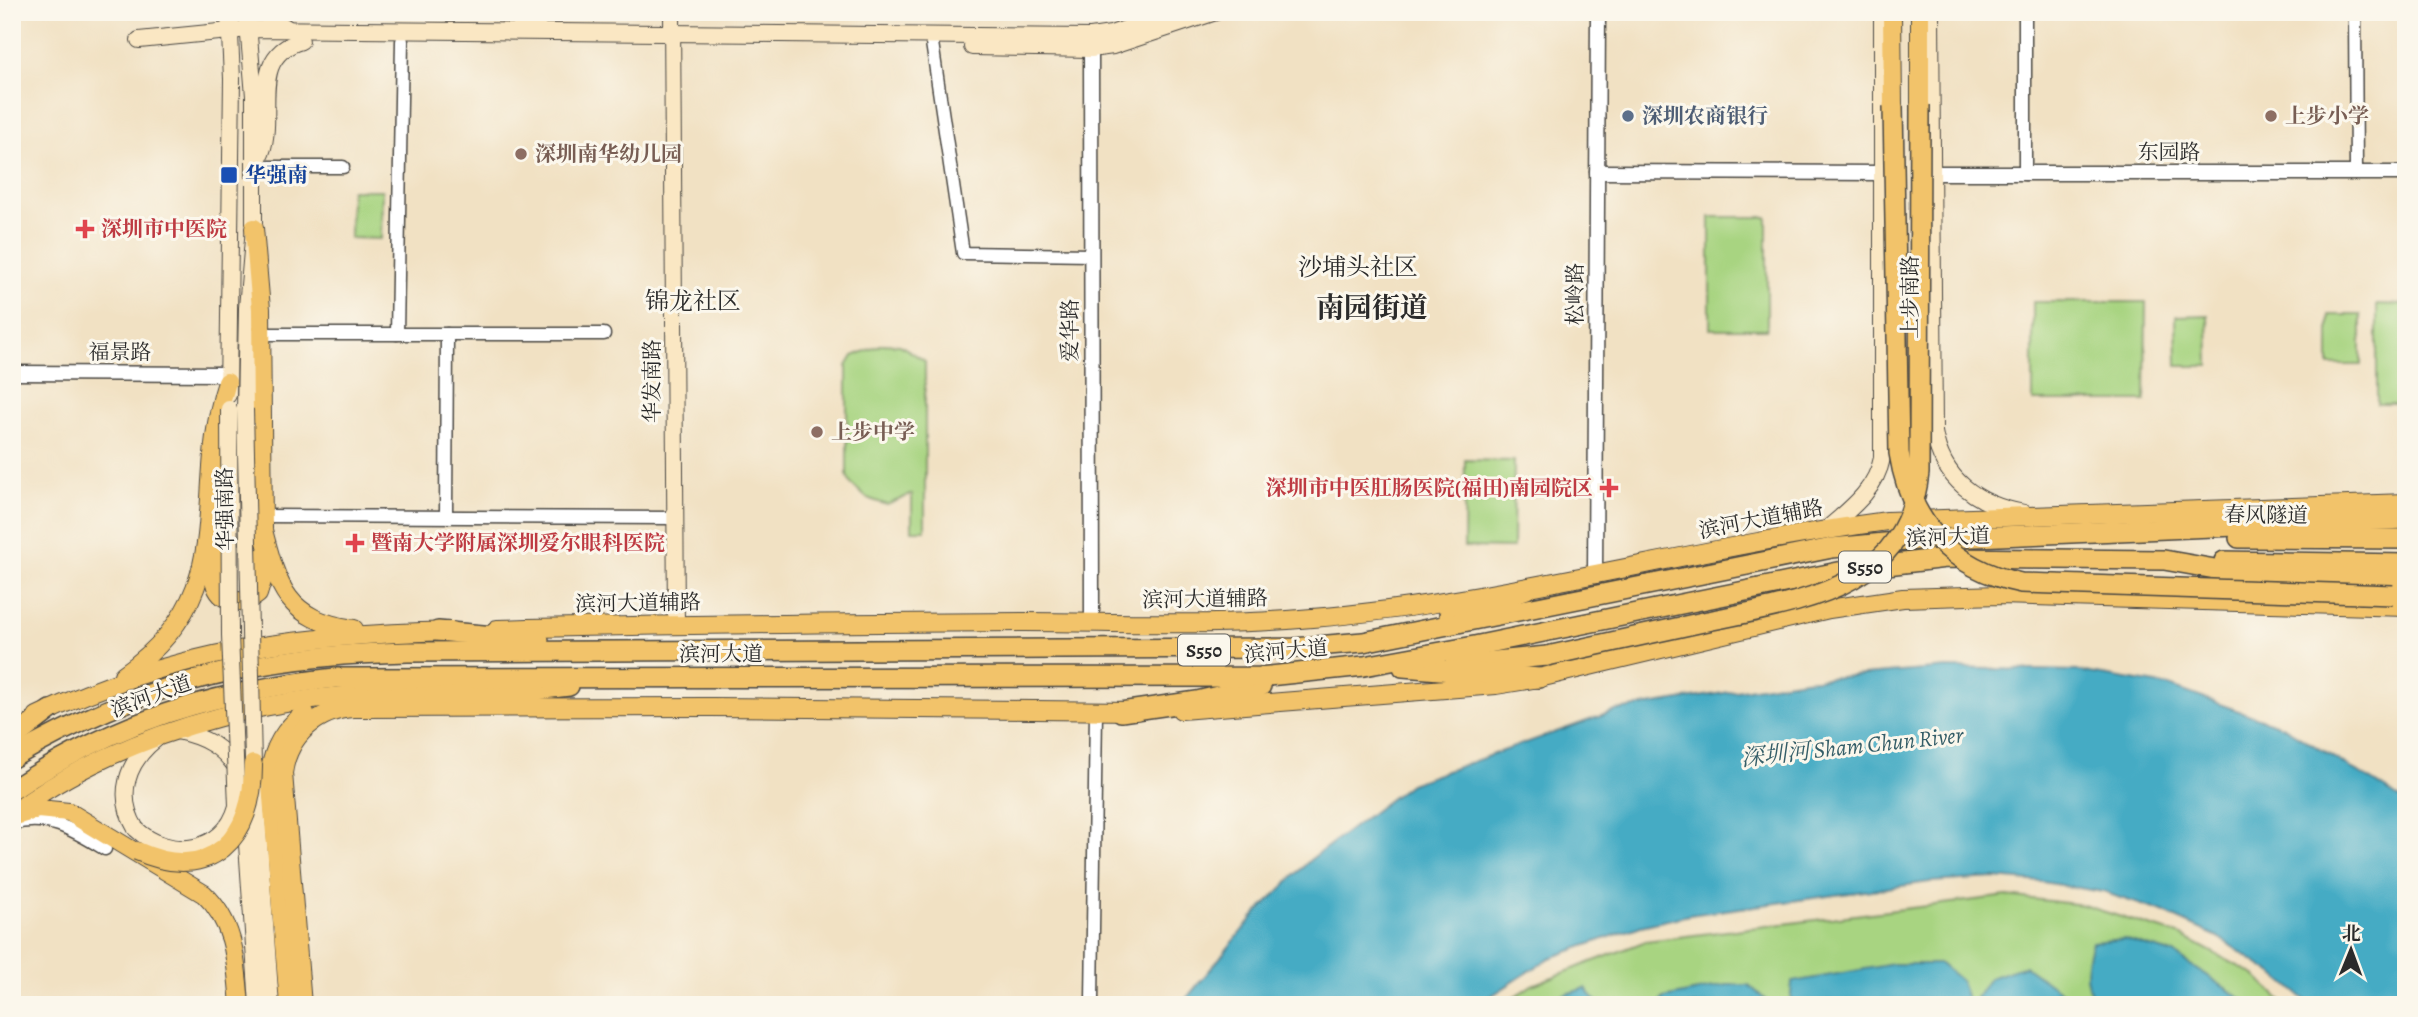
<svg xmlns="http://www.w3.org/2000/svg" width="2418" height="1017" viewBox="0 0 2418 1017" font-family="Alegreya,'Noto Serif SC',serif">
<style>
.green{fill:#a8d481;stroke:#6a8056;stroke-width:2}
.water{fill:#44abc4;stroke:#386b78;stroke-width:2}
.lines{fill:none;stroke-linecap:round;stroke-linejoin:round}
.minor-casing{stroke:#494642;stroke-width:15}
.tertiary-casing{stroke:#494642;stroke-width:17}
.secondary-casing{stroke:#494642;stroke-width:18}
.primary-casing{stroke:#494642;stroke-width:20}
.trunk-casing{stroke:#494642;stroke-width:22}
.minor{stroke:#fff;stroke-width:12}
.tertiary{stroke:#fff;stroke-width:14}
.secondary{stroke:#fae7c3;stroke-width:16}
.primary{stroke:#f2c36a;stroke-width:18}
.trunk{stroke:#f2c36a;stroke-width:19}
.secondary-bridge-casing{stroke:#494642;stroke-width:18;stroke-linecap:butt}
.primary-bridge-casing{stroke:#494642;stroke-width:20;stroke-linecap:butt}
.trunk-bridge-casing{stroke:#494642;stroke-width:22;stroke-linecap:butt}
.secondary-bridge{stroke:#fae7c3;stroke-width:16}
.primary-bridge{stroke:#f2c36a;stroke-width:18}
.trunk-bridge{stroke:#f2c36a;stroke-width:19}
.service-dot{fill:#5c6f8a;stroke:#fbf7ec;stroke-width:2.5}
.education-dot{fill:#8d6e63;stroke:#fbf7ec;stroke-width:2.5}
.transit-dot{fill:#1a4fb4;stroke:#fbf7ec;stroke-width:2.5}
.health-dot{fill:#e0444e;stroke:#fbf7ec;stroke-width:2.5}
.labels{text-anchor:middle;stroke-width:6;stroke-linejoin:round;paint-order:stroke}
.shield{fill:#fbf7ec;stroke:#696865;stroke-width:2}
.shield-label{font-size:19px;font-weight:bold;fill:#2b2b2b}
.service-label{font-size:21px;font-weight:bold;fill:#4e5e75;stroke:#fbf7ec;text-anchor:start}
.education-label{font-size:21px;font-weight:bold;fill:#785e54;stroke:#fbf7ec;text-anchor:start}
.street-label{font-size:21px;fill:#2b2b2b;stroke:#fbf7ec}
.transit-label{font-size:21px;font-weight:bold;fill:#164399;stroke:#fbf7ec;text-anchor:start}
.health-label{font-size:21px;font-weight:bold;fill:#be3a42;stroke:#fbf7ec;text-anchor:start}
.water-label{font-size:23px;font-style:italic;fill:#355e68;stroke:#fbf7ec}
.quarter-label{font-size:24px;fill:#2b2b2b;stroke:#fbf7ec}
.district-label{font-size:28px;font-weight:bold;fill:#2b2b2b;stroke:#fbf7ec}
</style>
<rect width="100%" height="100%" fill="#fbf7ec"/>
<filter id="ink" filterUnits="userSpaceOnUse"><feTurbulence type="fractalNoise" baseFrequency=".0143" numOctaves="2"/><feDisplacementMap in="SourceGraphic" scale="14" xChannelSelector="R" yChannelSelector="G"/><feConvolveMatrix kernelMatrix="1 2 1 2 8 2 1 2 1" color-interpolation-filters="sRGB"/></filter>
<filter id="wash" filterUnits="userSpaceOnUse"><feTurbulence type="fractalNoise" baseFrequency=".00686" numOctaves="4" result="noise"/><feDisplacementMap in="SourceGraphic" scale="28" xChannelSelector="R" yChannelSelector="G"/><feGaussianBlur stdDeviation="1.57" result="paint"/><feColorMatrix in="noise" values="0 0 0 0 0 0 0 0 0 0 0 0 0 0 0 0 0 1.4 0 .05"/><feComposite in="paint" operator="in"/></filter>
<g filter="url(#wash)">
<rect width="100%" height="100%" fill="#f1e1c3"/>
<!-- green -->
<g class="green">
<polygon points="351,190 382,190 381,239 350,238"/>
<rect x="1710" y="217" width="57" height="112"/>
<polygon points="2033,302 2146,302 2145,401 2033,401"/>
<polygon points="2377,304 2406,305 2406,404 2377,404"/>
<polygon points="2208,315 2209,366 2177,366 2176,316"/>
<rect x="2329" y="315" width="32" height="50"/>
<polygon points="883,344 900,345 925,361 925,530 912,530 912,494 887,505 867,498 851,484 847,476 847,366 853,356"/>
<polygon points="1465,460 1514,461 1513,548 1464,547"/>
<polygon points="2007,896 2083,905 2182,936 2255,975 2286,1005 1502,1005 1532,985 1646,941"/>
</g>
<!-- water -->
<g class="water">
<polygon points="1947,668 2078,671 2169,686 2284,727 2406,802 2406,1005 2311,1005 2279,978 2218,937 2160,911 2103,892 2042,882 1994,878 1930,882 1689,915 1641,926 1550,958 1477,1005 1181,1005 1256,914 1310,860 1410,784 1618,710 1804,680"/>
<path d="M2124 939 2174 954 2251 1005H2102C2080 988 2085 965 2092 942Z"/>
<polygon points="1893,964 1941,964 1961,981 1969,1005 1790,1005 1792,982"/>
<polygon points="2025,966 2079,1005 1978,1005 1976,998 1989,978"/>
<polygon points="1727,985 1749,985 1771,1005 1657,1005 1664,998"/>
<polygon points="1586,988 1599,1005 1543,1005 1551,999"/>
</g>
</g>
<g filter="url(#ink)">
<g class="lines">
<!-- minor casing -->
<g class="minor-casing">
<g id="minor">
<polyline points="2025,12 2025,174"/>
<polyline points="2355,12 2356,172"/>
<polyline points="931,36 963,253 1091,255"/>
<polyline points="254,167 343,167"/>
<polyline points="262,334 604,334"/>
<polyline points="397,334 402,41"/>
<polyline points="263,516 674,518"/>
<polyline points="446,516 447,334"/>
<path d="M12 824C48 813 75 831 105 849"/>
<polyline points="1092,1001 1096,712"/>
</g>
</g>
<!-- tertiary casing -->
<g class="tertiary-casing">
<g id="tertiary">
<polyline points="1091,39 1092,622"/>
<polyline points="1597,172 1882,173"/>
<polyline points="1932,173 2406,173"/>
<polyline points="12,373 227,374"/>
<polyline points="1595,576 1598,12"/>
</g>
</g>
<!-- secondary casing -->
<g class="secondary-casing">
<g id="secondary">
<polyline points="261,12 287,28"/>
<polyline points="672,12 676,624"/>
<path d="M1931 12 1934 432C1942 479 1977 505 2024 513"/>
<polyline points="139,40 249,29 1091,37 1111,34 1173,12"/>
<polyline points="972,47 1091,49 1113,46 1216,12"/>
<path d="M259 158C279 119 245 57 301 41"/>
<polyline points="228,395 232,79 229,12"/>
<polyline points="245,409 247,308 254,228 254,96 247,12"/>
<path d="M1827 529C1850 509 1876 490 1882 458V12"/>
<path d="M177 731C205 737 224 747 239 772"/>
<polyline points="255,787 271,1005"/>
<polyline points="245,815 258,1005"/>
<path d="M136 829C116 796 126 763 156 739"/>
</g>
</g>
<!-- primary casing -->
<g class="primary-casing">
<g id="primary">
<polyline points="1892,12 1893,106"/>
<polyline points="1920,12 1920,105"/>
<path d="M254 228 261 309 263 530C278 588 287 620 354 629"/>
<path d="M212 547C213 569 209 599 237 601 245 602 252 599 258 594L263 578V556"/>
<path d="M497 629C673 624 848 623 1024 622 1120 622 1216 627 1312 618 1506 602 1694 547 1887 521L2406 503"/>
<path d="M123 675C244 591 190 496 227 382"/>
<polyline points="1181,710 1496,685 1539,678 1829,609 1903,598 1999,595 2406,607"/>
<path d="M37 716C177 649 299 635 452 631"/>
<path d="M12 814C123 728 308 681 447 697"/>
<path d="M19 815 38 809 69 812 204 894C236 924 236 964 240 1005"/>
<path d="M289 1005 270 772C273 747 285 728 305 713"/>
<path d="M302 1005 283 773C288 736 317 710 354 708L711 707 1136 711"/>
</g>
</g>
<!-- trunk casing -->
<g class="trunk-casing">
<g id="trunk">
<polyline points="2239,538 2406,539"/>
<polyline points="2224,561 2406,564"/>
<polyline points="1449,615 1527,589"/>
<polyline points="438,631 539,640"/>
<polyline points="1454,665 1547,656"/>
<polyline points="1403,667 1539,678"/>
<polyline points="434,695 510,693 569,686"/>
<polyline points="1121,712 1197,701 1261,686"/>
<polyline points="12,739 50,710"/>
<path d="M12 758C143 682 257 655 408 652L1294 648 1363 642 1832 548 1927 539 2406 519"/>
<path d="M12 790C114 722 214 691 335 678L1260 677 1364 666 1474 646 1853 569 1946 558 2164 560 2249 575 2406 579"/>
</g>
</g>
<!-- minor -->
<use href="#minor" class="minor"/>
<!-- tertiary -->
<use href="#tertiary" class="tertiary"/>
<!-- secondary -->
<use href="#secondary" class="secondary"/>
<!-- primary -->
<use href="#primary" class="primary"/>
<!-- trunk -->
<use href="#trunk" class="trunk"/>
<!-- secondary-bridge casing -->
<g class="secondary-bridge-casing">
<g id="secondary-bridge">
<polyline points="245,409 253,764"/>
<path d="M136 829C169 860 224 854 237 806L230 635 229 409"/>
</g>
</g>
<!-- primary-bridge casing -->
<g class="primary-bridge-casing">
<path id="primary-bridge" d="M137 851C211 884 254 839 253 764"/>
</g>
<!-- trunk-bridge casing -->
<g class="trunk-bridge-casing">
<g id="trunk-bridge">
<path d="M1893 106 1899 453C1910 523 1952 569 2021 583L2393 595"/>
<path d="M1547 656C1601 644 1655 633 1708 621 1802 601 1906 590 1919 473L1920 105"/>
</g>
</g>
<!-- secondary-bridge -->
<use href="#secondary-bridge" class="secondary-bridge"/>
<!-- primary-bridge -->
<use href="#primary-bridge" class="primary-bridge"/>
<!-- trunk-bridge -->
<use href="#trunk-bridge" class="trunk-bridge"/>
</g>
</g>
<!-- markers -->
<circle class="service-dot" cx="1628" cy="116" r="7"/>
<g class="education-dot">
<circle cx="2271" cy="116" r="7"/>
<circle cx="521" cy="154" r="7"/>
<circle cx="817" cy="432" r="7"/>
</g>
<rect class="transit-dot" x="220" y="166" width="18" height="18" rx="3.5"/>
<g class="health-dot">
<path d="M81.5 218.5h7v7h7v7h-7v7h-7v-7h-7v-7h7z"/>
<path d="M1605.5 477.5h7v7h7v7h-7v7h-7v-7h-7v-7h7z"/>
<path d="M351.5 532.5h7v7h7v7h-7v7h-7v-7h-7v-7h7z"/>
</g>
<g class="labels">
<!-- shield labels -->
<g class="shield">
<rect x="1839" y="551.5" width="52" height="31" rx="5"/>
<rect x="1178" y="634.5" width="52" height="31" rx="5"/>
</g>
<g class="shield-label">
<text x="1865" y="574">S550</text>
<text x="1204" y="657">S550</text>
</g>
<!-- service labels -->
<g class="service-label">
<text x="1642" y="123">深圳农商银行</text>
</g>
<!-- education labels -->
<g class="education-label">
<text x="2285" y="123">上步小学</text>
<text x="535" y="161">深圳南华幼儿园</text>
<text x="831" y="439">上步中学</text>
</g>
<!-- street labels -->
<g class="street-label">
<text x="2169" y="159">东园路</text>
<text transform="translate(1575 294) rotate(-90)" y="7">松岭路</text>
<text transform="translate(1910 297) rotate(-90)" y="7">上步南路</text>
<text transform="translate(1070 330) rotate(-90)" y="7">爱华路</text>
<text x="120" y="359">福景路</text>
<text transform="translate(652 381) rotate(-90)" y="7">华发南路</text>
<text transform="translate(225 509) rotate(-91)" y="7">华强南路</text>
<text transform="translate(2266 515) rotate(1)" y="7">春风隧道</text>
<text transform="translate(1761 519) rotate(-11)" y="7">滨河大道辅路</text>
<text transform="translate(1948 537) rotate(-2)" y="7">滨河大道</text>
<text transform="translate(1205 599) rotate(-1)" y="7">滨河大道辅路</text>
<text transform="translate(638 603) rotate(-1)" y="7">滨河大道辅路</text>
<text transform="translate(1286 651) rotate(-5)" y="7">滨河大道</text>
<text x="721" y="661">滨河大道</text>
<text transform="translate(151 696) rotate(-20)" y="7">滨河大道</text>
</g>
<!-- transit labels -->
<g class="transit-label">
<text x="245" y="182">华强南</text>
</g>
<!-- health labels -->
<g class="health-label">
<text x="101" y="236">深圳市中医院</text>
<text x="1593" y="495" text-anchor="end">深圳市中医肛肠医院(福田)南园院区</text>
<text x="371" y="550">暨南大学附属深圳爱尔眼科医院</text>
</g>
<!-- water labels -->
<g class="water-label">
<text transform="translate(1852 746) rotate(-6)" y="8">深圳河 Sham Chun River</text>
</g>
<!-- quarter labels -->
<g class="quarter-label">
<text x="1358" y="275">沙埔头社区</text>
<text x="693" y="309">锦龙社区</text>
</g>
<!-- district labels -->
<g class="district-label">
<text x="1372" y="317">南园街道</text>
</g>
</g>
<!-- margin -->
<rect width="2418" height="1017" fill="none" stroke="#fbf7ec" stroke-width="42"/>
<!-- north arrow -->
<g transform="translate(2351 950) rotate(1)" stroke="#fbf7ec" stroke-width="5" paint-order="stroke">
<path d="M0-5L12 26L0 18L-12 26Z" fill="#2b2b2b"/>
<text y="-10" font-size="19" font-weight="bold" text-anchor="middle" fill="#2b2b2b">北</text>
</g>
</svg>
